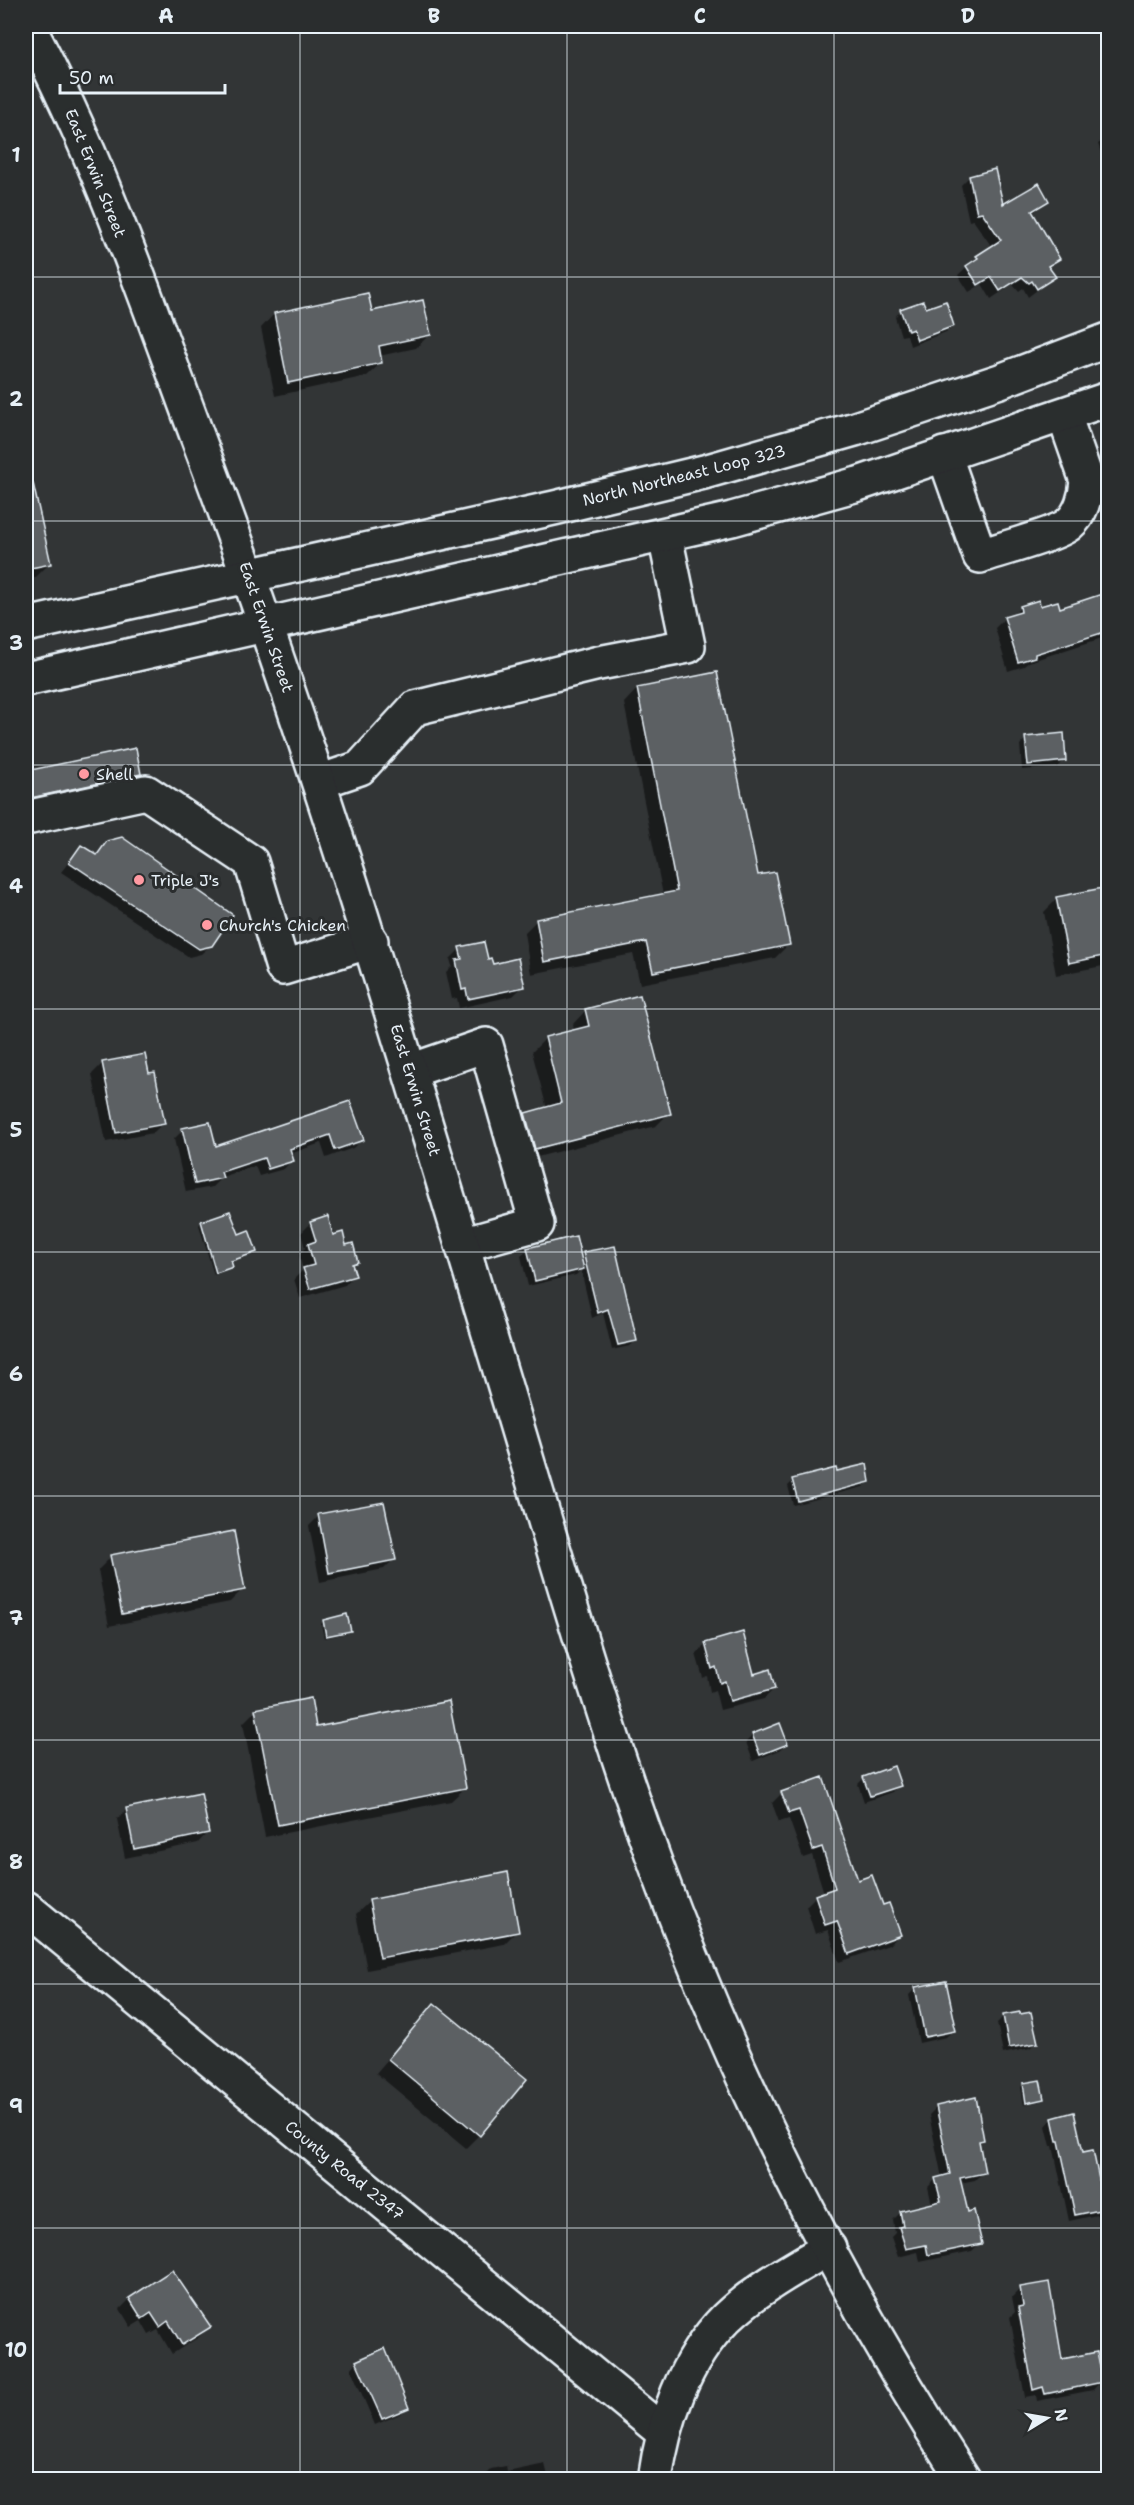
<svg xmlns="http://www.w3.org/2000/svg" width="1134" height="2505" viewBox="0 0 1134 2505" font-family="'Shantell Sans',sans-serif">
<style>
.shadow{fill:#0007}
.building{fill:#5c6063;stroke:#e8f1f8;stroke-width:1.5}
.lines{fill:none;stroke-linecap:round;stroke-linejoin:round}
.minor-casing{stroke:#e8f1f8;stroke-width:38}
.major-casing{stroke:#e8f1f8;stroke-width:38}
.highway-casing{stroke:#e8f1f8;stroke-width:38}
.minor{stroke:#2a2d2e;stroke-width:33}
.major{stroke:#2a2d2e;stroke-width:33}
.highway{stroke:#2a2d2e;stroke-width:33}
.grid{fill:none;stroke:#e8f1f8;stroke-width:1.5;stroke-opacity:0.55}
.poi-dot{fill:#ff9aa2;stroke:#2a2d2e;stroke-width:2}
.labels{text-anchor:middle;stroke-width:6;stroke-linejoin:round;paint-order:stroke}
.street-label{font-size:16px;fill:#e8f1f8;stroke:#2a2d2e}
.poi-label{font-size:16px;fill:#e8f1f8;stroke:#2a2d2e;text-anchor:start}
.neatline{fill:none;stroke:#e8f1f8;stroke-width:2}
.grid-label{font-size:20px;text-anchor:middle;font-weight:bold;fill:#e8f1f8}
</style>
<rect width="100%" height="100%" fill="#323536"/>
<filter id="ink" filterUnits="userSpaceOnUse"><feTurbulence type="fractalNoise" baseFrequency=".0167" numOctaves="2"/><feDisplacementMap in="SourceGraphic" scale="12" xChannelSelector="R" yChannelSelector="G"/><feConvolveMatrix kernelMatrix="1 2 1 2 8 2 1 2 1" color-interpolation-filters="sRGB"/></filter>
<g filter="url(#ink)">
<!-- shadow -->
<g class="shadow">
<polygon points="1108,137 1108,170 1107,170 1098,144"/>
<polygon points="969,177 1002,206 1047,201 1032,214 1058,259 1048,268 1054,277 1028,297 1023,288 1019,291 1013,284 991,299 982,284 969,292 958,275 977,257 992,247 973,220 969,221 961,185"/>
<polygon points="901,310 925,310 953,326 946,332 910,346 907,335 901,336 895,317"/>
<polygon points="371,313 429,335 416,348 379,356 381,363 367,376 275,396 261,328 274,314"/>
<polygon points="26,452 49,564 36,577 26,579"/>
<polygon points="1108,592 1108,636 1029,662 1024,666 1008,671 995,628 1005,618 1012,616 1021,607 1059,610"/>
<polygon points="716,674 757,877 788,945 775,958 640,984 633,954 531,974 524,933 537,920 663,895 624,703 637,689"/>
<polygon points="1026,738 1065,760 1058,767 1022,770 1020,745"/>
<polygon points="135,750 140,773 137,776 26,800 26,772"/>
<polygon points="107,842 211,945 201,954 189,957 61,872 81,847 95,856"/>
<polygon points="1108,889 1108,965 1056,975 1044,912 1057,899"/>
<polygon points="460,949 487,961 523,986 513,996 459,1008 457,998 452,999 446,972 452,966 450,959"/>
<polygon points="586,1010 669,1113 656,1126 522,1161 512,1127 526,1114 547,1109 532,1052 545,1039 574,1031 573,1024"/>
<polygon points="102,1064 163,1123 153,1133 106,1142 92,1074"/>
<polygon points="350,1103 362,1139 353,1148 326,1158 321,1143 290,1154 292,1160 284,1169 259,1176 255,1166 222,1177 212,1187 186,1192 174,1139 183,1130 215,1148"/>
<polygon points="202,1222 238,1236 255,1252 230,1262 231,1267 228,1269 214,1275 199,1225"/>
<polygon points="311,1223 345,1247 357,1262 352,1267 354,1275 345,1285 300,1298 294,1279 303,1270 299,1255 305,1248 301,1233"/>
<polygon points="528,1250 580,1258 584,1254 636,1341 630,1346 612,1350 603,1313 592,1318 581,1270 576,1275 528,1286 521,1256"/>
<polygon points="836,1473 869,1481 863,1487 793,1505 788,1486 793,1481"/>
<polygon points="319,1516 394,1559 384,1569 320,1582 309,1526"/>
<polygon points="111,1557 243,1589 230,1602 109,1626 98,1570"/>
<polygon points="323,1621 350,1630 347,1633 324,1638 321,1624"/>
<polygon points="706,1644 753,1675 774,1689 764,1699 720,1710 715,1690 710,1692 707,1676 703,1678 696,1654"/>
<polygon points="256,1710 315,1728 465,1788 451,1801 265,1837 243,1723"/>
<polygon points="753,1735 787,1744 780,1750 753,1761 746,1742"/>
<polygon points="864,1778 899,1785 893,1792 864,1802 858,1784"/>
<polygon points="822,1779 857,1882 882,1907 899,1935 889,1945 839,1962 828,1930 815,1934 806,1906 816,1896 824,1893 812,1855 803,1858 789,1819 779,1822 772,1803 782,1793"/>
<polygon points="127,1809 207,1833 198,1843 125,1858 117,1819"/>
<polygon points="370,1901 517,1931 504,1944 367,1970 356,1914"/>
<polygon points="915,1989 952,2024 953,2031 946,2037 919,2043 909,1995"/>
<polygon points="434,2005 479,2135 466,2148 376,2073"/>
<polygon points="1003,2017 1036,2042 1030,2048 1003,2054 997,2023"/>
<polygon points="1023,2084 1042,2099 1040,2101 1024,2105 1021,2087"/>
<polygon points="937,2107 983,2140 978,2145 983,2172 975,2180 960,2183 967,2214 980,2243 972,2251 920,2262 918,2252 898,2257 891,2237 895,2233 893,2220 901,2212 932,2205 928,2187 936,2179 942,2178 929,2115"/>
<polygon points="1052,2119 1082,2154 1103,2209 1097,2215 1069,2221 1053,2146 1051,2146 1046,2126"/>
<polygon points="1047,2284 1061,2361 1101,2381 1093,2390 1037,2401 1036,2395 1025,2397 1010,2317 1015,2312 1012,2297 1020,2289"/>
<polygon points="130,2299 209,2327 199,2337 172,2354 158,2330 149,2335 141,2321 131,2327 120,2309"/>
<polygon points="357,2362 407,2407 400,2414 375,2425 351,2369"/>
<polygon points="545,2464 549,2480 486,2480 485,2475 491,2469 506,2466 507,2472"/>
</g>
<!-- building -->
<g class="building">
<polygon points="995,169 1003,204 1039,183 1049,201 1032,211 1060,259 1048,266 1056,277 1037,289 1032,281 1029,283 1022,277 1000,291 991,277 978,285 966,266 978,258 976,256 1001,240 982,212 977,213 969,176"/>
<polygon points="368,293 372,311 423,300 431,335 379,346 382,363 288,383 274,313"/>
<polygon points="923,301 926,308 946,301 954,326 917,340 913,329 908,331 900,309"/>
<polygon points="26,483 33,483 51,564 26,569"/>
<polygon points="1108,592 1108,631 1035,654 1035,657 1018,662 1004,617 1021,612 1020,606 1039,600 1040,606 1058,601 1060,608"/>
<polygon points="717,672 758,875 775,872 790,945 653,972 646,942 544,962 536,919 677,891 637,688"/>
<polygon points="1064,733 1066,761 1028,765 1025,737"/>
<polygon points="136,748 141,774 26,799 26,771"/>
<polygon points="122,837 233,915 212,946 199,949 69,862 81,845 97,855 107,841"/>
<polygon points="1108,887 1108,955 1069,963 1056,897"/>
<polygon points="484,942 488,959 491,958 493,964 518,958 525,987 468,999 466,989 462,990 456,960 462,959 459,947"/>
<polygon points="640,995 671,1114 535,1149 525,1113 561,1103 545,1037 589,1026 585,1009"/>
<polygon points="145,1054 149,1073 155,1072 165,1124 116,1133 102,1062"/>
<polygon points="350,1101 364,1140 335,1150 330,1135 290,1149 294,1161 268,1169 264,1158 221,1172 223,1178 195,1184 182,1128 210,1122 216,1146"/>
<polygon points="230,1211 239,1234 249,1230 257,1252 231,1261 233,1267 216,1273 201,1221"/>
<polygon points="328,1216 333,1235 343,1232 346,1245 353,1243 358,1262 352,1264 356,1276 310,1289 303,1268 314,1265 308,1244 316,1241 310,1222"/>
<polygon points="576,1236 584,1269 535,1281 527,1248"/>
<polygon points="615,1246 637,1341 618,1345 608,1309 598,1313 583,1252"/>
<polygon points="867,1464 870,1482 798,1501 792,1479 836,1468 837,1471"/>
<polygon points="384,1502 396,1560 329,1573 318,1514"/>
<polygon points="234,1531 245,1590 122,1614 110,1555"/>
<polygon points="347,1614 351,1631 326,1636 323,1620"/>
<polygon points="743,1632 754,1674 770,1669 775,1689 730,1701 725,1681 720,1683 716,1667 712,1669 705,1643"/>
<polygon points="311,1698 316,1727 449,1701 466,1788 278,1825 255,1709"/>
<polygon points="780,1723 788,1744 760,1755 752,1734"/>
<polygon points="894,1766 901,1786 870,1796 863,1777"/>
<polygon points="823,1777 858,1880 872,1875 883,1905 889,1903 901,1935 849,1954 837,1921 825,1925 815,1895 835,1888 822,1847 813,1850 799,1810 789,1813 781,1792"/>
<polygon points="201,1793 209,1833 134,1849 126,1808"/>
<polygon points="508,1872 519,1932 380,1958 369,1900"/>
<polygon points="946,1981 955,2023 953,2023 955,2031 925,2037 915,1987"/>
<polygon points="434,2003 527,2079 480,2136 388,2059"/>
<polygon points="1020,2012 1020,2014 1031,2012 1038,2043 1009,2048 1003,2015"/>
<polygon points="1040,2080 1044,2099 1026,2103 1023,2083"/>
<polygon points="976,2097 984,2140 979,2141 985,2173 960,2178 968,2212 974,2210 982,2244 928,2255 926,2245 906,2249 899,2227 903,2226 900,2211 941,2201 935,2178 950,2174 936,2106"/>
<polygon points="1074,2112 1083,2152 1093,2150 1105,2209 1075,2215 1059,2141 1057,2141 1052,2118"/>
<polygon points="172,2270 211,2327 182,2345 168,2321 160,2327 151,2313 142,2319 129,2298"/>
<polygon points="1049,2282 1062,2359 1097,2352 1103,2382 1045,2394 1043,2387 1033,2390 1018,2307 1023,2306 1020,2287"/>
<polygon points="385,2348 409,2408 382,2419 356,2361"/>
</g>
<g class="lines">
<!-- minor casing -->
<g class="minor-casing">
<g id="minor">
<path d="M944 454 980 556C998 550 1058 534 1069 524 1081 514 1086 496 1087 481L1064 415"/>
<polyline points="319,782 360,768 415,708 599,663 688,646 665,536"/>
<polyline points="26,818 146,792 251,862 283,968 371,941"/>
<polyline points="410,1071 486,1045 537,1224 462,1245"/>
<polyline points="26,1908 664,2433"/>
<path d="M655 2480C663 2422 684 2360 726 2318 756 2289 793 2269 829 2248"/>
</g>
</g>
<!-- major casing -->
<g class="major-casing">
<path id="major" d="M28 26C99 158 147 301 199 441 313 743 404 1052 497 1360 548 1529 596 1700 656 1865 735 2080 840 2288 964 2480"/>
</g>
<!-- highway casing -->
<g class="highway-casing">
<g id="highway">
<polyline points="26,625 554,508 704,472 855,429 1000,381 1108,340"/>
<polyline points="26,679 732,519 858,484 1108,399"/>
</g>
</g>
<!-- minor -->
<use href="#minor" class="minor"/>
<!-- major -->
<use href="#major" class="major"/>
<!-- highway -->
<use href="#highway" class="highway"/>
</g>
</g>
<!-- grid -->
<path class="grid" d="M300 26V2480M567 26V2480M834 26V2480M26 277H1108M26 521H1108M26 765H1108M26 1009H1108M26 1252H1108M26 1496H1108M26 1740H1108M26 1984H1108M26 2228H1108"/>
<!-- markers -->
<g class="poi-dot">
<circle cx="84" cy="774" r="6"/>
<circle cx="139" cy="880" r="6"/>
<circle cx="207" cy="925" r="6"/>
</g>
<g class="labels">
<!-- street labels -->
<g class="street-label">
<text transform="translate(96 173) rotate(68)" y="6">East Erwin Street</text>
<text transform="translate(684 475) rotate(-14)" y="6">North Northeast Loop 323</text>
<text transform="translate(267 627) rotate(71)" y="6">East Erwin Street</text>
<text transform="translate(416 1090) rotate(73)" y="6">East Erwin Street</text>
<text transform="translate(345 2170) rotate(39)" y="6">County Road 2347</text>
</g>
<!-- poi labels -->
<g class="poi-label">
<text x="96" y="780">Shell</text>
<text x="151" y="886">Triple J's</text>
<text x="219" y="931">Church's Chicken</text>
</g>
</g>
<!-- margin -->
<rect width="1134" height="2505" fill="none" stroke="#2a2d2e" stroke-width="66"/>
<!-- north arrow -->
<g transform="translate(1047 2418) rotate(79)" stroke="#2a2d2e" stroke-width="4.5" paint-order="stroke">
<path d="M0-4.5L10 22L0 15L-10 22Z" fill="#e8f1f8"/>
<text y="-9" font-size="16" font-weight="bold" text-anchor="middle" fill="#e8f1f8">N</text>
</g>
<!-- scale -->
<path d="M60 84v9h165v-9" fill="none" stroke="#e8f1f8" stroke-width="3"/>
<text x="69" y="84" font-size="18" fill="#e8f1f8" stroke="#2a2d2e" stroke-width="4.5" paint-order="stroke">50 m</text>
<rect x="33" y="33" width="1068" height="2439" class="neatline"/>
<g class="grid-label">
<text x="166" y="23">A</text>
<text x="434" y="23">B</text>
<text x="700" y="23">C</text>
<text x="968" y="23">D</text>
<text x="16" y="162">1</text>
<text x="16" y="406">2</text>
<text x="16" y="650">3</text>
<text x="16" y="893">4</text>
<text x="16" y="1137">5</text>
<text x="16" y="1381">6</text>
<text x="16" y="1625">7</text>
<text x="16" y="1869">8</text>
<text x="16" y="2113">9</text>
<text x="16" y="2357">10</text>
</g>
</svg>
